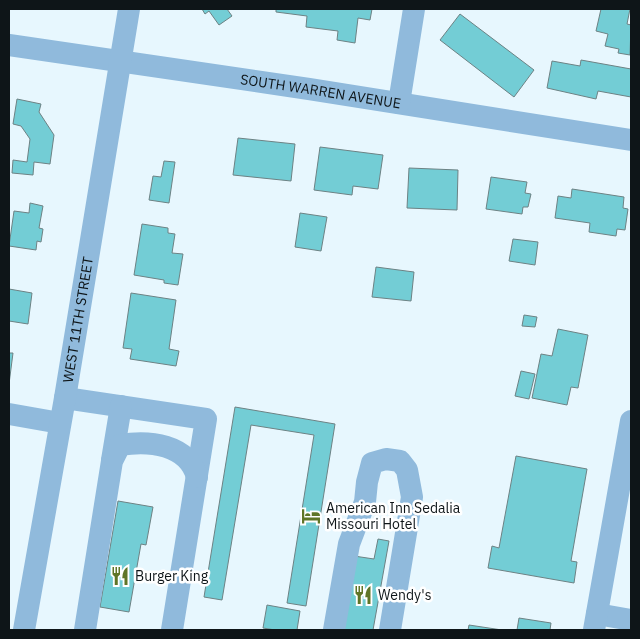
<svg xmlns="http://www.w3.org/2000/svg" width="640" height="639" viewBox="0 0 640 639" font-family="'IBM Plex Sans',sans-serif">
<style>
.building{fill:#73cdd5;stroke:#6d8284}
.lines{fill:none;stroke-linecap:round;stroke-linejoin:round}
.minor{stroke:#90badc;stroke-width:22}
.labels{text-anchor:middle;stroke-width:5;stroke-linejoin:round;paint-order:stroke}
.street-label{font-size:14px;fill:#0e1518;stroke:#fff}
.poi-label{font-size:14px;fill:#0e1518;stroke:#fff;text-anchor:start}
</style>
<rect width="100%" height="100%" fill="#e7f7fe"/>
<!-- building -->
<g class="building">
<polygon points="202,9 227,9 232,16 219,25 209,11 205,14"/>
<polygon points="276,9 372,9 370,20 358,18 355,43 337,40 338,31 306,27 307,16 276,12"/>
<polygon points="601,9 630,9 627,24 631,25 630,55 618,53 619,49 605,46 608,34 596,31"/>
<polygon points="460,14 534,70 514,97 440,40"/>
<polygon points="581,60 631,69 631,97 598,91 596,99 547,88 552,61 580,66"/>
<polygon points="17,99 41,104 39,112 54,135 50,164 34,162 33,175 12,173 13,160 27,162 30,139 21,126 13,124"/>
<polygon points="238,138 295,144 291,181 233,175"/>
<polygon points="320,147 383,155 378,189 353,186 352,195 314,190"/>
<polygon points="164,161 175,162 169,203 149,200 153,176 161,177"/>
<polygon points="409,168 458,170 457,210 407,208"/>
<polygon points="491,177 527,182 525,193 531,194 528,207 523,207 522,214 486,209"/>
<polygon points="572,189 624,197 623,208 628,209 625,230 617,229 616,236 589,232 590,223 555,218 558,196 571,198"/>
<polygon points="30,203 43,206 39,228 43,229 41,242 37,241 36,250 9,246 14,211 29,213"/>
<polygon points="300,213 327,217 321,251 295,247"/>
<polygon points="142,224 168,228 168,233 175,234 172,253 183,254 178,285 164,283 164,280 134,275"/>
<polygon points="513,239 538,242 535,265 509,261"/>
<polygon points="376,267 414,272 411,301 372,297"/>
<polygon points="9,289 32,293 28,324 9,321"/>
<polygon points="131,293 176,300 169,349 179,351 176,366 130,359 132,349 123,348"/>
<polygon points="524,315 537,317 535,327 522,326"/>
<polygon points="558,329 588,335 578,388 571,387 567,405 532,398 541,354 552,356"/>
<polygon points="9,353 13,353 9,384"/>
<polygon points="521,371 535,374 529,399 515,396"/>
<polygon points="235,407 335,424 306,606 287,603 314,435 251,425 222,600 204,597"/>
<polygon points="516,456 587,469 571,561 577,562 574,583 488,568 492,546 499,548"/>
<polygon points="118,501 153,507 146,545 141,544 129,612 100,607"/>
<polygon points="378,539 389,541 373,630 341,630 354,556 374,559"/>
<polygon points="267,605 300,611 297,630 275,630 263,628"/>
<polygon points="519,618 551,623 550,630 517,630"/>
<polygon points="469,625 502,630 468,630"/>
</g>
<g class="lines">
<!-- minor -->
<g class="minor">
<path id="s1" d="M9 45 309 89 631 140"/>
<polyline points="399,103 414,9"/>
<polyline points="65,398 206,419 172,630"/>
<polyline points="9,414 60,423"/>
<polyline points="112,460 121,406"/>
<polyline points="597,614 631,620"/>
<path id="s2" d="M24 630 65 398 129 9"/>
<path d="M85 630 112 461 120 445C149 440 188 444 197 477"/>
<polyline points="334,630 349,544 365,502 367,482 372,463 386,459 400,461 407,470 412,497 390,630"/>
<polyline points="594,630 631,421"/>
</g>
</g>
<!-- icons -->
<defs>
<g id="hotel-bare" transform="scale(1.5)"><path d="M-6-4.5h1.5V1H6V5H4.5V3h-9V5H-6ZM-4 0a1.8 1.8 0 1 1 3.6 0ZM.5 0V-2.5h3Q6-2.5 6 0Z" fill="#5f7527" stroke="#fff" stroke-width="2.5" paint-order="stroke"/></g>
<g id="restaurant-bare" transform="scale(1.5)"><path d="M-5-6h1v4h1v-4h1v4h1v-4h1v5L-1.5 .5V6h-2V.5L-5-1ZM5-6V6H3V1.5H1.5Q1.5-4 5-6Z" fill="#5f7527" stroke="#fff" stroke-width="2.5" paint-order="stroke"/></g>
</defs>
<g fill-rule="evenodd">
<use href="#hotel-bare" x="311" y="516"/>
<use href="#restaurant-bare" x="120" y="576"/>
<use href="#restaurant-bare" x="363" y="595"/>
</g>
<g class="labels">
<!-- street labels -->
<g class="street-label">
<text dy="5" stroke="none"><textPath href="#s1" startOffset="315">SOUTH WARREN AVENUE</textPath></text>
<text dy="5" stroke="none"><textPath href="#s2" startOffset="315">WEST 11TH STREET</textPath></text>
</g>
<!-- poi labels -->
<g class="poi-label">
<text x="326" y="513">American Inn Sedalia<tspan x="326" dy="16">Missouri Hotel</tspan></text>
<text x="135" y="581">Burger King</text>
<text x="378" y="600">Wendy's</text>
</g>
</g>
<!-- border -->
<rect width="640" height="639" fill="none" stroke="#0e1518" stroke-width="20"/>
</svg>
